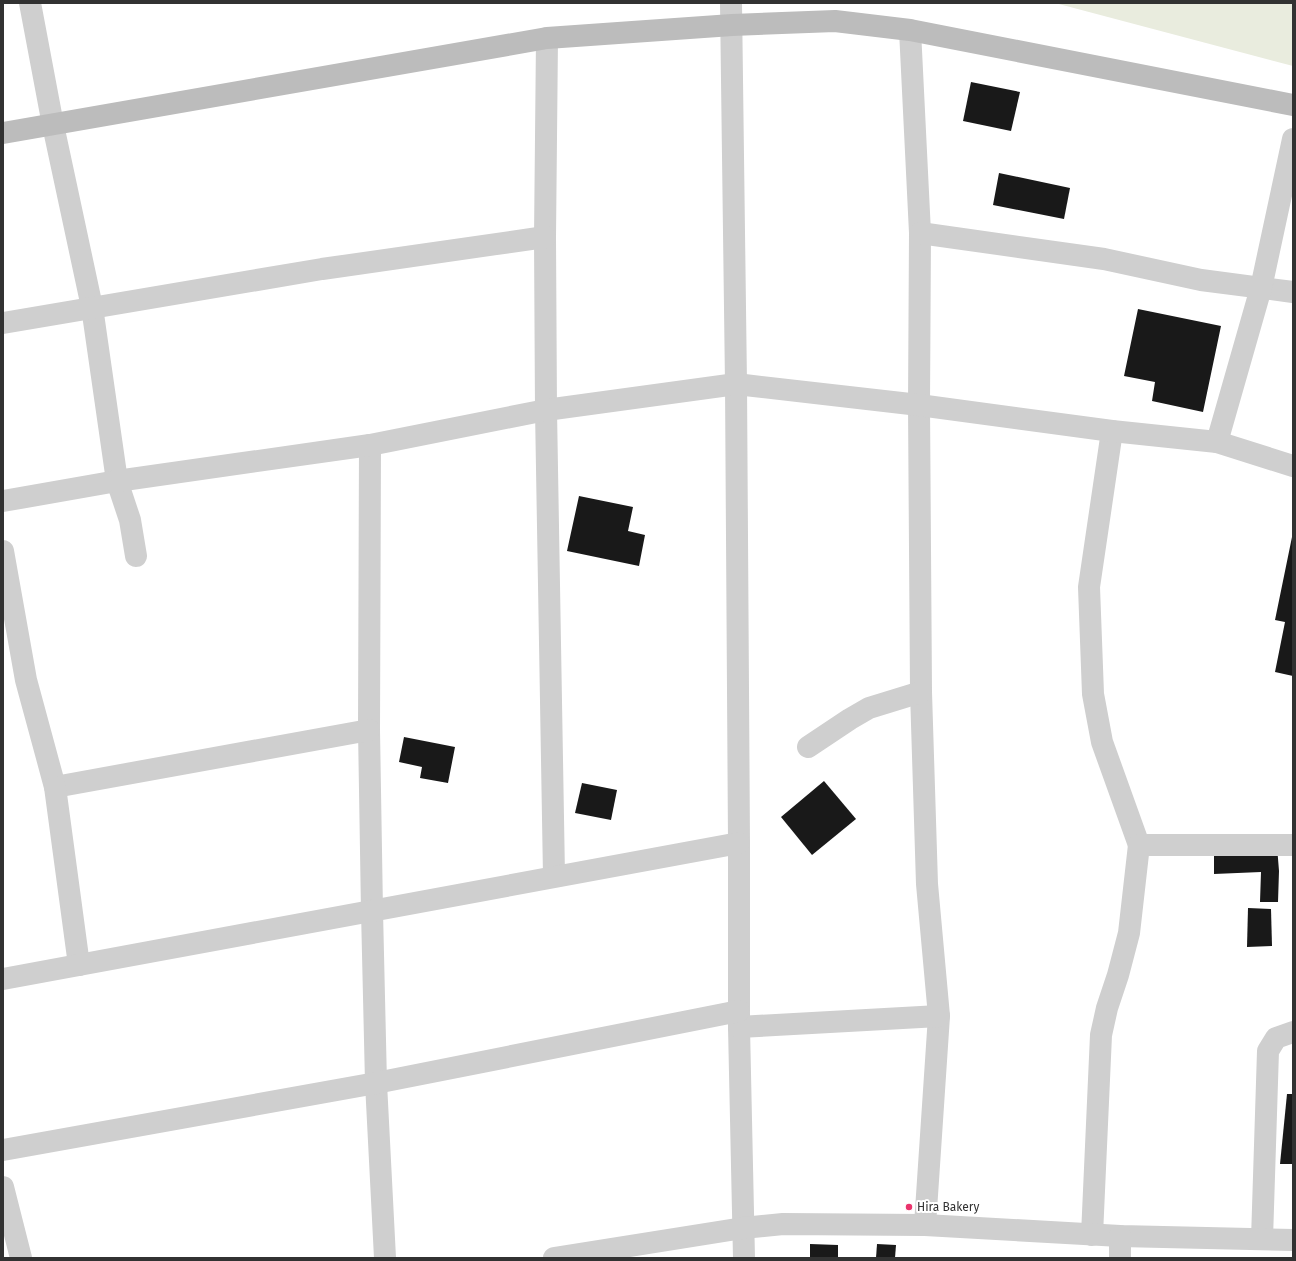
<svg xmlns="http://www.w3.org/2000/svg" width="1296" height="1261" viewBox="0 0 1296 1261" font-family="'Fira Sans',sans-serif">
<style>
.green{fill:#e9ecde}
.building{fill:#191919}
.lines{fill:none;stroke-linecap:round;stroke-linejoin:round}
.minor{stroke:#cfcfcf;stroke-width:22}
.secondary{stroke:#bcbcbc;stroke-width:22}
.poi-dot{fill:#ea336c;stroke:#fff;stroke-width:1.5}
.labels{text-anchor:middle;stroke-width:4;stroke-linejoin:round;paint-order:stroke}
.poi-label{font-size:12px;fill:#323232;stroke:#fff;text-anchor:start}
</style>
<rect width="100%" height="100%" fill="#fff"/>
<!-- green -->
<polygon class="green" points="1055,3 1293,3 1293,66"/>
<!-- building -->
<g class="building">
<polygon points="971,82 1020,92 1011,131 963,121"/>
<polygon points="999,173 1070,188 1064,219 993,205"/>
<polygon points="1138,309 1221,326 1203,412 1152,401 1155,382 1124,376"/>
<polygon points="579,496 633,507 628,531 645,535 639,566 567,551"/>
<polygon points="1292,537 1293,537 1293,676 1275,672 1285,622 1275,620"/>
<polygon points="404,737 455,747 448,783 420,778 422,767 399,762"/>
<polygon points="824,781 856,819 812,855 781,817"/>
<polygon points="582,783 617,790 611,820 575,813"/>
<polygon points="1277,846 1279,871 1278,902 1260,902 1261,872 1214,874 1214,849"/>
<polygon points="1248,908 1271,909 1272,946 1247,947"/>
<polygon points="1287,1094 1293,1094 1293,1164 1280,1164"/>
<polygon points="810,1244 838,1245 838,1258 810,1258"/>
<polygon points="877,1244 896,1245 895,1258 876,1258"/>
</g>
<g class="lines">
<!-- minor -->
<g class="minor">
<polyline points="30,3 53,125 92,307 117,481 130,520 136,556"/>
<polyline points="731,3 736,384 739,843 739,1027 744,1258"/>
<polyline points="910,30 920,233 919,405 921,692 927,884 939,1016 925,1225"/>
<polyline points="547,38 545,237 546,410 554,876"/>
<polyline points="920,233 1104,259 1201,280 1293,292"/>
<polyline points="3,323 322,269 545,237"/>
<polyline points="1112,431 1089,587 1093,694 1102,742 1139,845"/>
<polyline points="1217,442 1261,288 1293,139"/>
<polyline points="370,445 369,730 372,911 376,1083 385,1258"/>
<polyline points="3,501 117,481 370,445 546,410 736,384 919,405 1112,431 1217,442 1293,466"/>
<polyline points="3,551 26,680 55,787 369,730"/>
<polyline points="808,747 850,719 869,708 921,692"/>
<polyline points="55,787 79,965"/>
<polyline points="3,979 739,843"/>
<polyline points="739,1027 939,1016"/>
<polyline points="3,1150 376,1083 739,1011"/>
<polyline points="3,1187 21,1258"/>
<polyline points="1092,1235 1101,1035 1107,1008 1118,975 1129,933 1139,845 1293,845"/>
<polyline points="1262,1239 1268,1051 1276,1038 1293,1032"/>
<polyline points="554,1258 743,1228 783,1224 925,1225 1120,1236 1293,1240"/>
<polyline points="1120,1258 1120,1236"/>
</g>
<!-- secondary -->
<polyline class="secondary" points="3,133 547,38 732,25 835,21 910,30 1293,105"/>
</g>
<!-- markers -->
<circle class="poi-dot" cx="909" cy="1207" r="4"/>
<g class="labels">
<!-- poi labels -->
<g class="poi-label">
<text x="917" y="1211">Hira Bakery</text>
</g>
</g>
<!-- border -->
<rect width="1296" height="1261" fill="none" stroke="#323232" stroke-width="8"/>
</svg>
